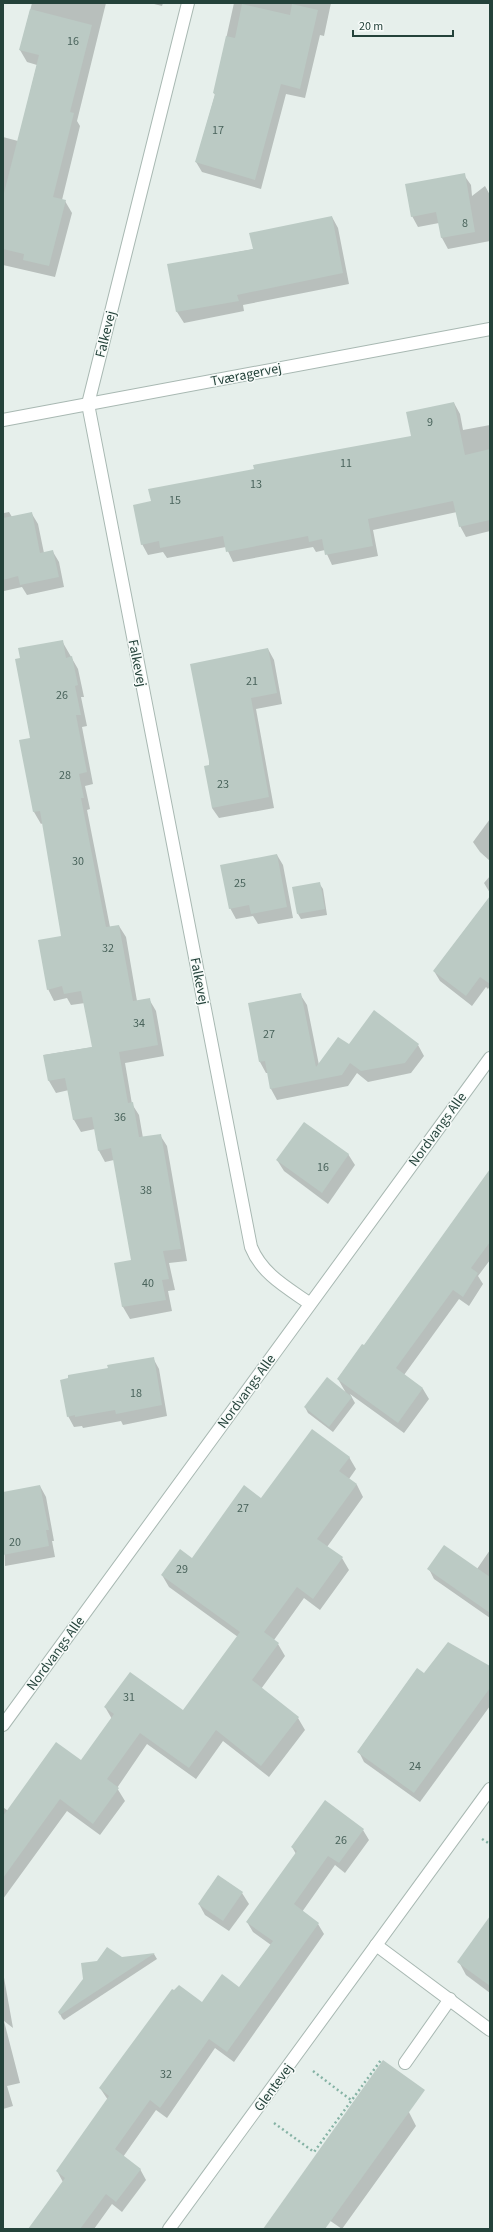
<svg xmlns="http://www.w3.org/2000/svg" width="493" height="2232" viewBox="0 0 493 2232" font-family="'Source Sans 3',sans-serif">
<style>
.shadow{fill:#0003}
.building{fill:#bbcac4}
.lines{fill:none;stroke-linecap:round;stroke-linejoin:round}
.minor-casing{stroke:#a8b8b2;stroke-width:14}
.path{stroke:#86b3a5;stroke-width:2.5;stroke-dasharray:2 3;stroke-linecap:butt}
.minor{stroke:#fff;stroke-width:12}
.labels{text-anchor:middle;stroke-width:3;stroke-linejoin:round;paint-order:stroke}
.number-label{font-size:12px;fill:#4a645c}
.street-label{font-size:14px;fill:#24423a;stroke:#f7fbf9}
</style>
<rect width="100%" height="100%" fill="#e6efeb"/>
<!-- shadow -->
<g class="shadow">
<polygon points="32,3 106,3 77,121 80,126 62,200 65,201 72,213 55,277 3,265 3,137 18,141 37,65 27,62 20,50"/>
<polygon points="150,3 163,3 162,6"/>
<polygon points="234,3 331,3 324,36 320,35 305,98 286,94 261,189 202,172 196,162 215,95 214,93"/>
<polygon points="464,175 471,185 472,196 485,186 490,195 490,241 448,249 442,238 439,223 418,227 412,216"/>
<polygon points="332,217 338,228 349,284 243,305 244,311 184,323 177,312 169,265 254,249"/>
<polygon points="454,403 460,414 463,430 490,425 490,531 466,537 460,526 457,512 373,530 378,556 332,565 325,550 316,552 313,547 233,562 226,547 167,558 163,552 148,555 142,544 152,502 255,470 412,437"/>
<polygon points="3,508 4,513 9,512 12,517 32,514 38,524 44,553 53,552 59,562 64,587 27,595 22,587 4,591"/>
<polygon points="62,641 78,669 84,697 81,697 87,726 82,727 93,784 85,786 90,809 87,810 110,927 119,926 126,937 137,1001 149,999 156,1011 164,1056 125,1063 132,1104 139,1115 143,1138 160,1135 167,1146 187,1261 169,1263 175,1290 168,1291 172,1311 130,1319 123,1307 115,1264 132,1261 114,1160 105,1162 99,1151 95,1129 81,1132 74,1120 69,1090 56,1093 49,1081 44,1055 93,1047 85,1003 71,1005 67,998 54,1001 48,989 62,936 43,823 41,824 34,812 20,741 31,739"/>
<polygon points="268,649 274,660 282,704 256,709 274,808 219,818 212,808 210,766"/>
<polygon points="490,819 490,861 480,852 473,842"/>
<polygon points="277,855 283,865 293,918 258,924 253,916 236,919 230,908"/>
<polygon points="490,876 490,893 484,883"/>
<polygon points="319,883 323,889 327,915 301,919 298,914"/>
<polygon points="490,897 490,986 488,989 486,987 472,1006 440,981 434,971"/>
<polygon points="300,994 307,1005 319,1065 349,1046 418,1045 424,1056 411,1073 368,1082 357,1073 348,1086 277,1100 271,1089 268,1073 266,1073 260,1062 249,1004"/>
<polygon points="348,1154 355,1165 328,1204 284,1171 277,1160"/>
<polygon points="490,1171 490,1260 478,1276 483,1284 469,1306 459,1299 404,1375 423,1389 429,1399 404,1433 350,1394 355,1403 333,1432 308,1413 305,1407 346,1393 338,1379 364,1346"/>
<polygon points="153,1358 159,1369 167,1416 123,1425 121,1421 83,1428 82,1426 74,1427 68,1416 109,1369"/>
<polygon points="349,1457 356,1469 349,1479 357,1485 363,1497 327,1547 342,1558 349,1570 320,1610 304,1598 274,1640 278,1644 285,1656 261,1689 298,1718 305,1730 269,1777 223,1741 196,1779 147,1744 117,1788 125,1801 100,1835 67,1811 3,1899 3,1807 8,1811 81,1761 112,1719 105,1707 184,1712 238,1637 169,1587 162,1575 192,1559 262,1499"/>
<polygon points="40,1486 46,1497 54,1541 52,1541 55,1557 5,1566 3,1493"/>
<polygon points="490,1550 490,1618 434,1579 429,1569 477,1569"/>
<polygon points="490,1673 490,1706 420,1802 364,1762 359,1752 425,1675"/>
<polygon points="363,1830 369,1840 345,1873 335,1865 302,1912 318,1924 324,1934 234,2062 215,2048 167,2118 156,2110 123,2157 140,2169 146,2180 122,2212 112,2204 94,2229 29,2229 63,2182 57,2171 108,2100 100,2088 202,2004 239,1988 271,1945 253,1932 247,1922 296,1854 292,1847"/>
<polygon points="218,1876 242,1893 249,1904 229,1931 205,1915 199,1904"/>
<polygon points="490,1918 490,1993 466,1975 459,1962"/>
<polygon points="154,1954 157,1959 64,2020 62,2018 59,2012 122,1958"/>
<polygon points="3,1972 13,2028 4,2021 20,2083 7,2086 13,2106 3,2109"/>
<polygon points="383,2061 416,2126 342,2229 329,2220 322,2229 265,2229"/>
</g>
<!-- building -->
<g class="building">
<polygon points="242,4 290,15 292,4 318,10 300,89 281,84 255,180 195,162 215,94 213,93 226,36 235,38"/>
<polygon points="30,9 92,25 70,112 74,113 53,197 66,200 49,266 23,260 24,254 3,249 3,197 39,55 19,50"/>
<polygon points="465,173 475,232 441,238 436,212 411,217 405,184"/>
<polygon points="332,216 343,273 237,295 239,301 176,312 167,264 253,249 249,233"/>
<polygon points="454,402 465,455 490,449 490,520 459,527 453,501 368,519 373,546 325,555 322,539 309,542 308,536 226,552 223,536 160,548 159,541 141,545 133,505 151,501 148,489 254,469 253,465 411,436 406,412"/>
<polygon points="32,512 40,553 53,550 59,577 20,585 18,576 3,580 3,518"/>
<polygon points="63,640 66,658 72,656 78,685 75,686 81,715 76,715 87,772 79,774 84,798 81,798 106,927 119,925 133,1001 150,998 158,1045 119,1052 128,1103 133,1102 139,1137 161,1134 181,1249 163,1251 169,1279 162,1280 166,1300 122,1307 114,1263 131,1260 111,1148 98,1151 92,1117 73,1120 65,1078 48,1081 43,1055 92,1047 81,991 64,994 62,986 47,990 38,940 61,936 40,811 33,812 19,740 30,738 15,659 20,658 18,648"/>
<polygon points="268,648 277,693 251,698 269,797 212,808 204,766 209,765 209,761 190,664"/>
<polygon points="277,854 287,907 251,914 249,905 229,909 220,865"/>
<polygon points="320,882 325,909 297,914 292,887"/>
<polygon points="490,896 490,984 480,977 466,996 433,971"/>
<polygon points="301,993 316,1067 338,1037 349,1044 374,1010 419,1044 405,1063 361,1071 350,1063 342,1075 270,1089 265,1061 259,1062 248,1003"/>
<polygon points="304,1122 349,1154 322,1193 276,1160"/>
<polygon points="490,1169 490,1242 471,1268 478,1273 463,1297 453,1290 396,1368 423,1388 398,1423 337,1379 362,1344 364,1345"/>
<polygon points="154,1357 162,1405 116,1414 115,1410 75,1417 75,1415 67,1417 60,1380 68,1378 68,1375 108,1368 107,1365"/>
<polygon points="327,1377 352,1397 329,1427 304,1407"/>
<polygon points="312,1429 350,1457 339,1471 357,1484 317,1539 343,1557 313,1599 297,1587 264,1632 279,1643 252,1680 299,1717 261,1766 216,1730 189,1768 140,1733 107,1779 119,1788 93,1824 60,1799 3,1878 3,1816 56,1742 81,1760 114,1714 104,1707 130,1672 183,1710 240,1632 161,1575 180,1549 192,1558 244,1485 261,1498"/>
<polygon points="40,1485 49,1530 46,1530 49,1546 3,1555 3,1492"/>
<polygon points="444,1545 490,1577 490,1613 427,1569"/>
<polygon points="448,1642 490,1666 490,1688 414,1793 357,1752 417,1668 424,1673"/>
<polygon points="325,1800 364,1829 339,1863 328,1856 294,1904 319,1923 227,2052 209,2039 160,2108 150,2100 115,2149 141,2169 116,2202 106,2194 80,2229 28,2229 65,2178 56,2171 109,2096 99,2088 172,1989 174,1990 179,1985 202,2002 222,1974 239,1987 273,1941 246,1922 297,1851 291,1847"/>
<polygon points="218,1875 243,1892 223,1921 198,1904"/>
<polygon points="490,1916 490,1986 457,1962"/>
<polygon points="107,1947 122,1957 155,1953 60,2015 58,2012 83,1979 81,1963 97,1961"/>
<polygon points="383,2060 425,2090 325,2229 263,2229"/>
</g>
<g class="lines">
<!-- minor casing -->
<g class="minor-casing">
<g id="minor">
<path d="M188 3 88 404 251 1247C262 1274 286 1287 309 1303"/>
<polyline points="3,420 490,329"/>
<polyline points="3,1725 490,1058"/>
<polyline points="376,1945 490,2030"/>
<polyline points="405,2063 450,1999"/>
<polyline points="169,2229 490,1789"/>
</g>
</g>
<!-- path -->
<g class="path">
<polyline points="482,1839 490,1844"/>
<polyline points="313,2071 351,2100"/>
<polyline points="274,2123 314,2152 381,2060"/>
</g>
<!-- minor -->
<use href="#minor" class="minor"/>
</g>
<g class="labels">
<!-- number labels -->
<g class="number-label">
<text x="73" y="45">16</text>
<text x="218" y="134">17</text>
<text x="465" y="227">8</text>
<text x="430" y="426">9</text>
<text x="346" y="467">11</text>
<text x="256" y="488">13</text>
<text x="175" y="504">15</text>
<text x="252" y="685">21</text>
<text x="62" y="699">26</text>
<text x="65" y="779">28</text>
<text x="223" y="788">23</text>
<text x="78" y="865">30</text>
<text x="240" y="887">25</text>
<text x="108" y="952">32</text>
<text x="139" y="1027">34</text>
<text x="269" y="1038">27</text>
<text x="120" y="1121">36</text>
<text x="323" y="1171">16</text>
<text x="146" y="1194">38</text>
<text x="148" y="1287">40</text>
<text x="136" y="1397">18</text>
<text x="243" y="1512">27</text>
<text x="15" y="1546">20</text>
<text x="182" y="1573">29</text>
<text x="129" y="1701">31</text>
<text x="415" y="1770">24</text>
<text x="341" y="1844">26</text>
<text x="166" y="2078">32</text>
</g>
<!-- street labels -->
<g class="street-label">
<text transform="translate(105 334) rotate(-76)" y="5">Falkevej</text>
<text transform="translate(246 374) rotate(-11)" y="5">Tværagervej</text>
<text transform="translate(138 663) rotate(79)" y="5">Falkevej</text>
<text transform="translate(200 981) rotate(79)" y="5">Falkevej</text>
<text transform="translate(437 1129) rotate(-54)" y="5">Nordvangs Alle</text>
<text transform="translate(246 1391) rotate(-54)" y="5">Nordvangs Alle</text>
<text transform="translate(55 1653) rotate(-54)" y="5">Nordvangs Alle</text>
<text transform="translate(273 2087) rotate(-54)" y="5">Glentevej</text>
</g>
</g>
<!-- border -->
<rect width="493" height="2232" fill="none" stroke="#24423a" stroke-width="8"/>
<!-- scale -->
<path d="M353 30v6h100v-6" fill="none" stroke="#24423a" stroke-width="2"/>
<text x="359" y="30" font-size="12" fill="#24423a" stroke="#f7fbf9" stroke-width="3" paint-order="stroke">20 m</text>
</svg>
